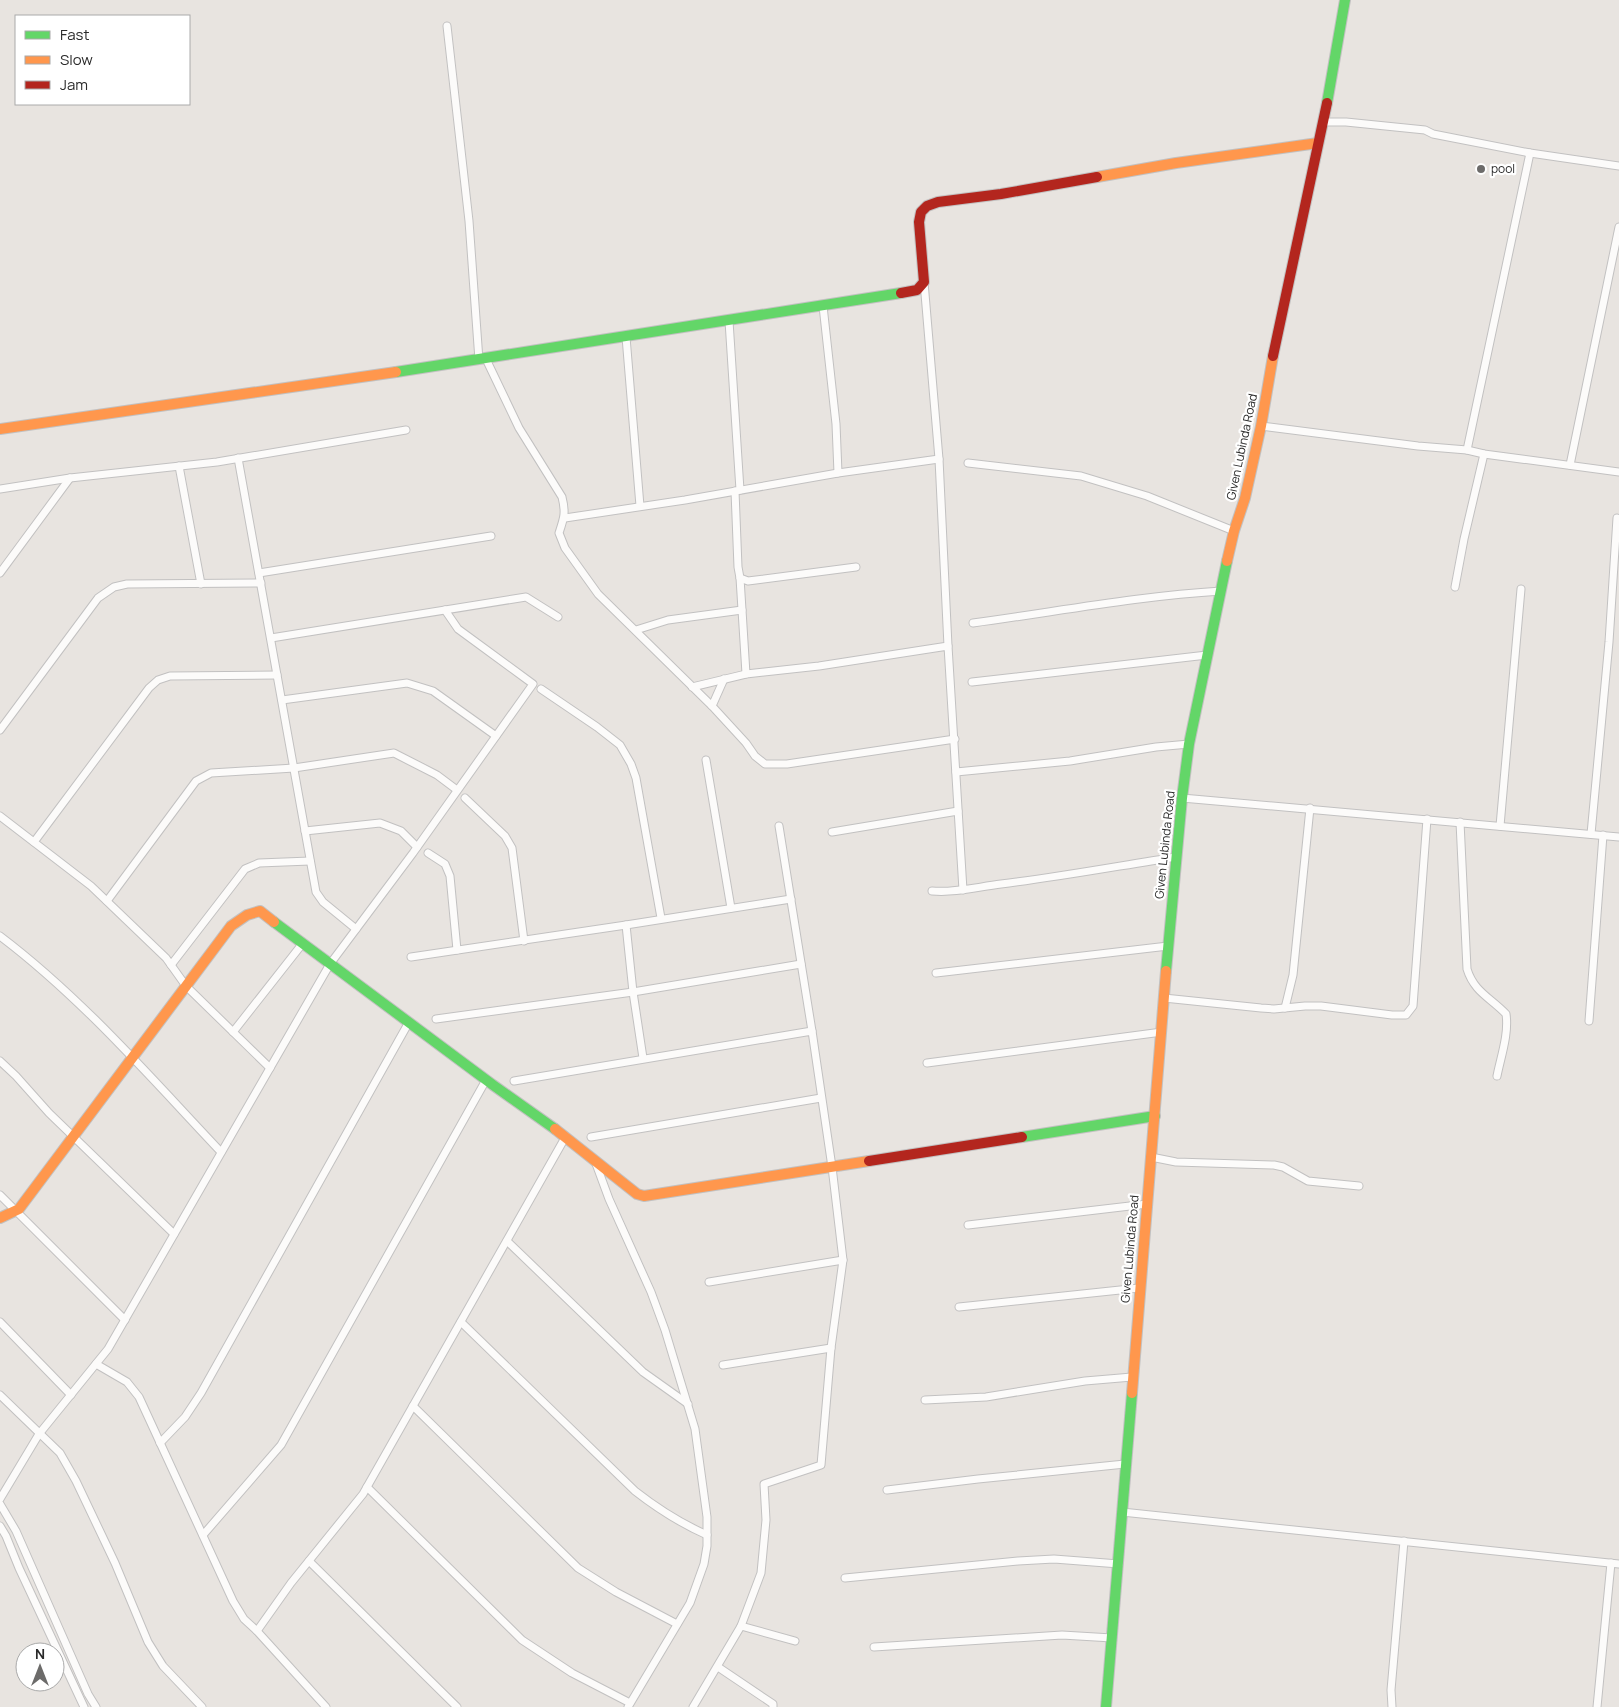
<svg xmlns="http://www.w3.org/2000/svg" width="1619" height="1707" viewBox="0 0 1619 1707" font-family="Manrope,sans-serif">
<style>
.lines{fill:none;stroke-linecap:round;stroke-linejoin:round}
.street-casing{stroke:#c2c1c1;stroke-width:9}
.fast-casing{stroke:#c2c1c1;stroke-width:12}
.slow-casing{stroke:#c2c1c1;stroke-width:12}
.jam-casing{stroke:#c2c1c1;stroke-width:12}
.street{stroke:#fcfbfa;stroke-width:7}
.fast{stroke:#63d668;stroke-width:10}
.slow{stroke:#ff974d;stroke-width:10}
.jam{stroke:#b3261e;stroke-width:10}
.poi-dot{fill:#6c6b6a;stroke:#fff;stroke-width:2}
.labels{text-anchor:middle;stroke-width:4.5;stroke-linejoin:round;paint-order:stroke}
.poi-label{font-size:12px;fill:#2a2a2a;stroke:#fff;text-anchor:start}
.street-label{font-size:12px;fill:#2a2a2a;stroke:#fff}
</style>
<rect width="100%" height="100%" fill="#e8e4e0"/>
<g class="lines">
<!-- street casing -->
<g class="street-casing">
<g id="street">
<polyline points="447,26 469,221 479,360"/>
<polyline points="1324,122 1346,122 1425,130 1433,134 1530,153 1619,166"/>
<polyline points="924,282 939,459 948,646"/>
<polyline points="823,306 836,424 838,473"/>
<polyline points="729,321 740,490"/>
<polyline points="626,337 640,506"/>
<path d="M486 359 519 428 562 497C566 513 564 518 559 533L565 548 598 594 712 706 746 743 755 756 765 764H787L955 739"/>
<polyline points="1261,426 1418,446 1467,450 1484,454 1619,472"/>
<polyline points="1467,450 1530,153"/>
<polyline points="238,458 316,892 323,902 356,929"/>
<polyline points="968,463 1081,476 1147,496 1234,531"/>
<polyline points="1570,465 1619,227"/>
<polyline points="179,466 201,584"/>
<polyline points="0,489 70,478 217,462 406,430"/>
<polyline points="735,491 738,567 740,578 748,581 856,567"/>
<polyline points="565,518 685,500 838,473 939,459"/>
<polyline points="0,573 70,478"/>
<polyline points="259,573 491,536"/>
<polyline points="740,578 746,674"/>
<polyline points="1455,587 1464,539 1484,454"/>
<path d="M973 623C1055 612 1138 596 1221 591"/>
<polyline points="636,630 668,620 742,610"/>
<polyline points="271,638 526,597 558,617"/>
<polyline points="972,682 1207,655"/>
<polyline points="692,687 746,674 819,666 948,646 963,890"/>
<polyline points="541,689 597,727 620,745 631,764 636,778 661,918"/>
<polyline points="282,700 407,683 433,691 496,736"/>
<polyline points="712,706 724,679"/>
<polyline points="0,730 98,598 114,587 127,584 261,583"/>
<polyline points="706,760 731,908"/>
<polyline points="956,772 1070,761 1156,747 1189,744"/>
<polyline points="465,798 505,836 512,848 524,941"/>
<polyline points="1182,798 1619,837"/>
<polyline points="0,816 91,886 166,958 186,986 270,1068"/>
<path d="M1460 822 1467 969C1474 992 1491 998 1506 1014 1509 1034 1501 1056 1497 1076"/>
<polyline points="779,826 812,1031"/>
<polyline points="1500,826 1521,589"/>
<polyline points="305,831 380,823 401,831 417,847"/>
<polyline points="832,832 958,811"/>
<polyline points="1591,834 1609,642 1617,518"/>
<polyline points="34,842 149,688 158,680 170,676 277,675"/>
<polyline points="428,853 445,864 450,876 457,950"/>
<path d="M932 891C955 893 977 887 1001 884 1059 877 1118 866 1176 857"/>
<polyline points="107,901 196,781 211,773 294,768 394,753 437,775 457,790"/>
<path d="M0 936C82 998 151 1078 221 1152"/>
<polyline points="411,957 626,925"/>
<polyline points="171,965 245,869 259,863 310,861"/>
<polyline points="936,973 1168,946"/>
<polyline points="1164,998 1261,1008 1274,1009 1305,1006 1321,1006 1392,1015 1406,1015 1413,1006 1427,819"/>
<polyline points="1285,1008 1293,975 1310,808"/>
<polyline points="436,1019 633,992 801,964"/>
<polyline points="1589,1021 1603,835"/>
<polyline points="233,1032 303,943"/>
<polyline points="643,1058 633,992 626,925 791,899"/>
<polyline points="0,1061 16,1076 49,1113 174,1234"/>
<polyline points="927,1063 1162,1032"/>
<polyline points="514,1081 812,1031 832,1167 843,1260 831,1348 821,1465 764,1484 766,1520 761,1573 741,1626 693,1707"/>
<polyline points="591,1137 821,1098"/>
<polyline points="1151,1157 1176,1162 1274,1165 1283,1167 1308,1181 1359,1186"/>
<polyline points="595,1161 609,1199 651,1292 665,1330 695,1429 707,1517 707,1546 704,1564 690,1603 628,1707"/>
<polyline points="0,1195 125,1320"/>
<polyline points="968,1225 1147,1204"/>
<polyline points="507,1241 643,1372 688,1404"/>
<polyline points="709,1282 843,1260"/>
<polyline points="959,1307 1139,1288"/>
<polyline points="0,1322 71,1395"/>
<path d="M461 1322 635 1491C658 1509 680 1523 707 1535"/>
<polyline points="96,1364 127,1382 139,1397 233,1601 244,1619 257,1631 326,1707"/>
<polyline points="723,1365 831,1348"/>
<polyline points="0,1395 60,1453 76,1481 115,1563 148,1642 163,1666 202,1707"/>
<polyline points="925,1400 986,1397 1085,1381 1132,1377"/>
<polyline points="413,1406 578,1568 616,1592 677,1624"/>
<polyline points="160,1443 185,1417 201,1393 409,1022"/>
<polyline points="367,1487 522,1640 572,1673 630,1703"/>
<polyline points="887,1490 978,1479 1125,1464"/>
<polyline points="0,1499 39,1434 108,1349 330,964 413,853 533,684 458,629 445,610"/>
<polyline points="0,1504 16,1531 88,1694 96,1707"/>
<polyline points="1122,1512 1619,1564"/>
<polyline points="0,1526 6,1536 19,1568 84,1707"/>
<polyline points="203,1535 281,1445 486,1080"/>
<polyline points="309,1561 457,1707"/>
<polyline points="845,1578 1018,1561 1054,1559 1119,1564"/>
<polyline points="741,1626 795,1641"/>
<polyline points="257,1631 291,1583 363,1494 566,1136"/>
<polyline points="874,1647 1062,1635 1112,1638"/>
<polyline points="718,1667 773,1704 773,1707"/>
<polyline points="1392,1707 1391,1690 1404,1541"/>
<polyline points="1597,1707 1611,1563"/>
</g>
</g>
<!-- fast casing -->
<g class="fast-casing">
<g id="fast">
<polyline points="1327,103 1345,0"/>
<polyline points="396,372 901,293"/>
<polyline points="274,922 493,1085 555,1129"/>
<polyline points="1166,971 1182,798 1189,744 1227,561"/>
<polyline points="1022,1137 1155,1116"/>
<polyline points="1106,1707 1132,1393"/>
</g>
</g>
<!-- slow casing -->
<g class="slow-casing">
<g id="slow">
<polyline points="1097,177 1176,163 1318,143"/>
<polyline points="0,429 396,372"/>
<polyline points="1227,561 1234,531 1245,498 1261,426 1273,356"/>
<polyline points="555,1129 637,1194 644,1196 869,1161"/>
<polyline points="0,1218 19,1209 231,926 247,915 260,911 274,922"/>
<polyline points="1132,1393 1166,971"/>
</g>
</g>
<!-- jam casing -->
<g class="jam-casing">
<g id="jam">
<polyline points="901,293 917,290 924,282 919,222 921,212 927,206 938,202 1001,194 1097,177"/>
<polyline points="1273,356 1327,103"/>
<polyline points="869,1161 1022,1137"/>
</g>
</g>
<!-- street -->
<use href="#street" class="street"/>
<!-- fast -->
<use href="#fast" class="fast"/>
<!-- slow -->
<use href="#slow" class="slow"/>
<!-- jam -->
<use href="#jam" class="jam"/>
</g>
<!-- markers -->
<circle class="poi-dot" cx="1481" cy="169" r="5"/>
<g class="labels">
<!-- poi labels -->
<g class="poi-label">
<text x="1491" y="173">pool</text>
</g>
<!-- street labels -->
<g class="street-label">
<text transform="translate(1242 447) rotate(-78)" y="4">Given Lubinda Road</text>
<text transform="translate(1165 845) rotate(-84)" y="4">Given Lubinda Road</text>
<text transform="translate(1130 1249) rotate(-85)" y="4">Given Lubinda Road</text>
</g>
</g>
<!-- legend -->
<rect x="15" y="15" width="175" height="90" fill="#ffffff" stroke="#aaaaaa"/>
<rect x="25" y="31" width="25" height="8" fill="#63d668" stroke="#aaaaaa"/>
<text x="60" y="40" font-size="15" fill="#2a2a2a">Fast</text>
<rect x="25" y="56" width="25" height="8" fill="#ff974d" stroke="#aaaaaa"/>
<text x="60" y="65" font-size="15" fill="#2a2a2a">Slow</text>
<rect x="25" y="81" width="25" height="8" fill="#b3261e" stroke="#aaaaaa"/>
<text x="60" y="90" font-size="15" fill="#2a2a2a">Jam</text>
<!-- north arrow -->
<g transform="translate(40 1667)"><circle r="24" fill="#ffffff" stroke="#aaaaaa"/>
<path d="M0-4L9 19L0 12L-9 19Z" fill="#6c6b6a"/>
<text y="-8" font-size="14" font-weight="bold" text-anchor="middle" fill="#2a2a2a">N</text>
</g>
</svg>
